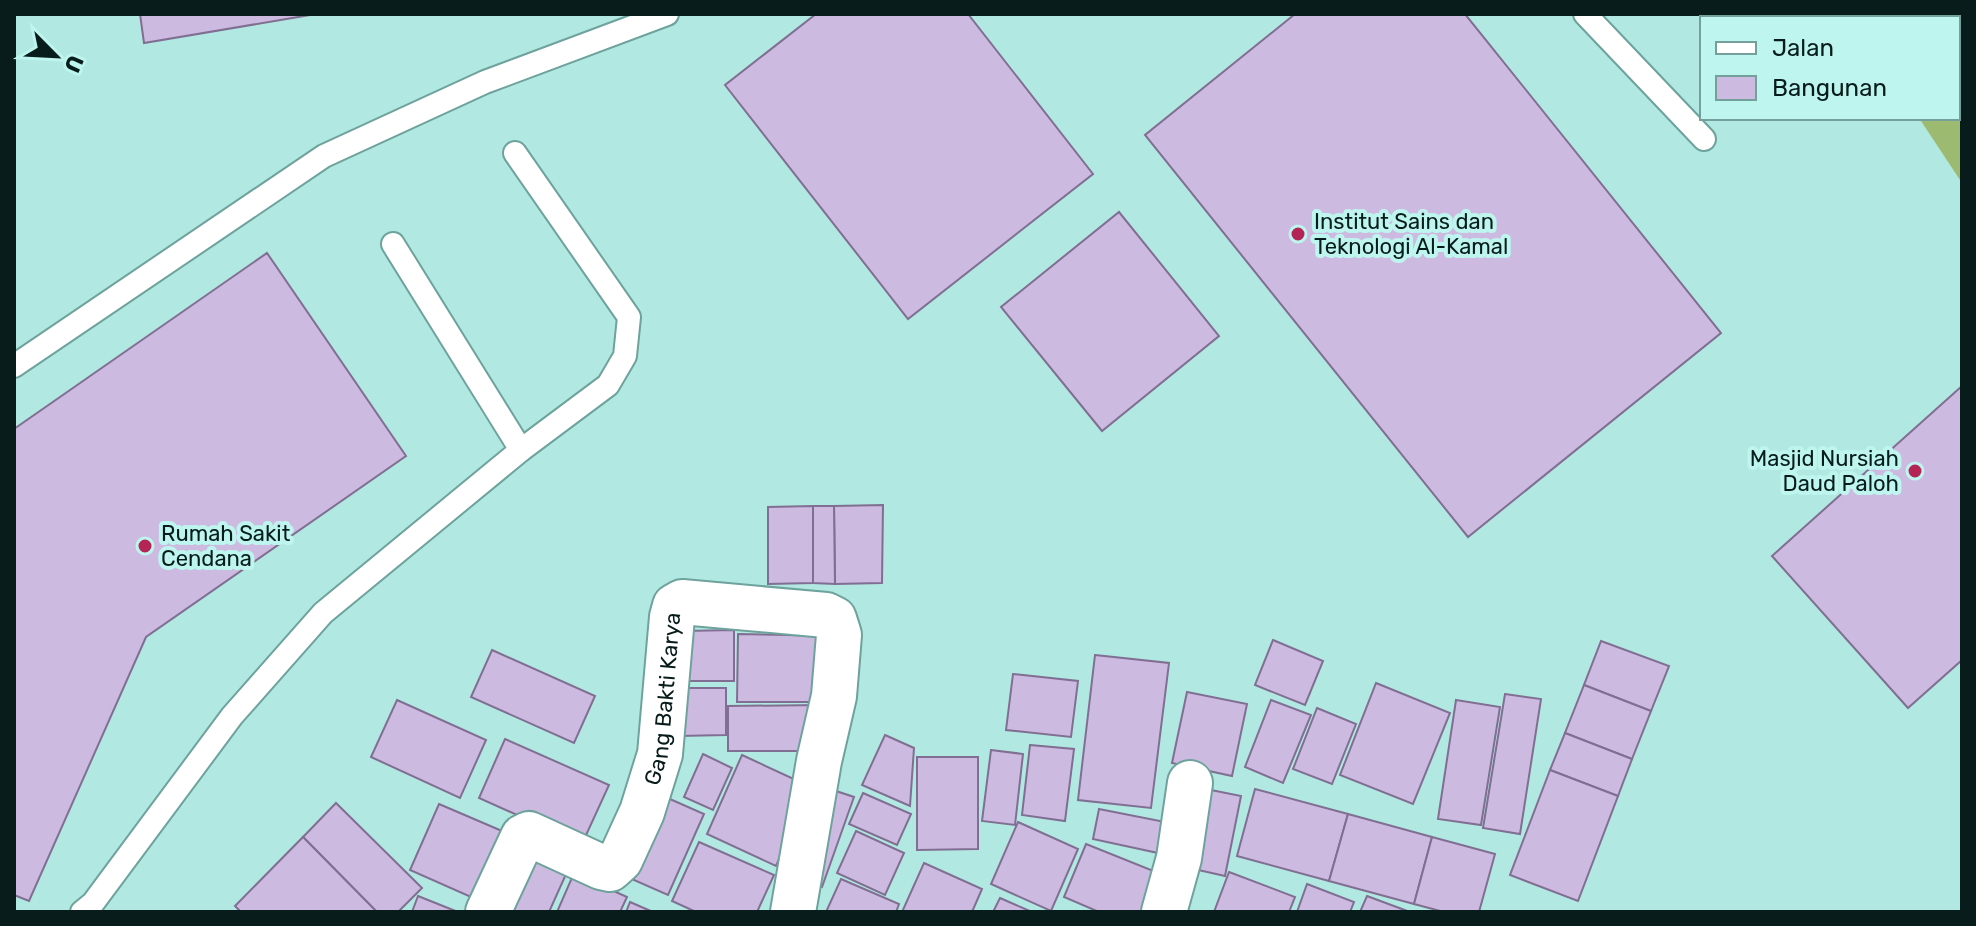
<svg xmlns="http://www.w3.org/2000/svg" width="1976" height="926" viewBox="0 0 1976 926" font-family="Rubik,sans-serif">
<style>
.green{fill:#9dbb70}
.building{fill:#cdbae0;stroke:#806f92;stroke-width:2}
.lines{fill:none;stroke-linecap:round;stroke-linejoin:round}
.service-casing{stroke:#6ea29c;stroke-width:26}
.minor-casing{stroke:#6ea29c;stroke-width:48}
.service{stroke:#fff;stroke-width:22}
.minor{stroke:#fff;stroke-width:44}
.poi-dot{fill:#b42455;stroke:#bef5ee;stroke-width:3}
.labels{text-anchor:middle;stroke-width:8;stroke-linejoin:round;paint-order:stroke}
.poi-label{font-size:22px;fill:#081d1b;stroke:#bef5ee;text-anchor:start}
.street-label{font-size:22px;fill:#081d1b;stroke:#bef5ee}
</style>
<rect width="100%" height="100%" fill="#b1e8e1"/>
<!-- green -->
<polygon class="green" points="1849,14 1962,14 1962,183 1919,118 1958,118 1958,18 1852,18"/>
<!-- building -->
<g class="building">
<polygon points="140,14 316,14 144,43"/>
<polygon points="816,14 968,14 1093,174 908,319 725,85"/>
<polygon points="1295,14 1465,14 1721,333 1468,537 1145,135"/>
<polygon points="1119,212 1219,336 1102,431 1001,307"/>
<polygon points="267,253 406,456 146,637 29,901 14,895 14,429"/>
<polygon points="1962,386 1962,660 1908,708 1772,556"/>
<polygon points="883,505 882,583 835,584 834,506"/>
<polygon points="813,506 834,506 835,584 813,583"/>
<polygon points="813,506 813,583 768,584 768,507"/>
<polygon points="734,630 734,681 685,681 684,631"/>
<polygon points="738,634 833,636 833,702 737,702"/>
<polygon points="1273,640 1323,661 1305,705 1255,685"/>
<polygon points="1601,641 1669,666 1651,711 1584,685"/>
<polygon points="492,650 595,696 574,743 471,697"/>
<polygon points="1095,655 1169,663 1151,808 1078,800"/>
<polygon points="1013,674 1078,681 1071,737 1006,730"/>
<polygon points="1376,683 1450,713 1413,804 1340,775"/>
<polygon points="1584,685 1651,711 1632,759 1565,733"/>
<polygon points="678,688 726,688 726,735 678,736"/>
<polygon points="1187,692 1247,704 1232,776 1172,763"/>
<polygon points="1505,694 1541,699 1520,834 1483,828"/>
<polygon points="397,700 486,740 460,798 371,757"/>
<polygon points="1271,700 1311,715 1283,783 1245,767"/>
<polygon points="1456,700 1500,707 1481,825 1438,819"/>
<polygon points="820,705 820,751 728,751 728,706"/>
<polygon points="1317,708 1356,724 1332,784 1293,769"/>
<polygon points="1565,733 1632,759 1618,796 1550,770"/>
<polygon points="885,735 914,748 910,806 862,785"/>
<polygon points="505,739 609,785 582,844 479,798"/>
<polygon points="1030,745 1074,749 1065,821 1022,815"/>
<polygon points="991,750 1023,754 1015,825 982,821"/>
<polygon points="703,754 732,768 713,810 684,797"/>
<polygon points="742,755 811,787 776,866 707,834"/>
<polygon points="917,757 978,757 978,849 917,850"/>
<polygon points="1550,770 1618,796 1578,901 1510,875"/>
<polygon points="1201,788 1241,796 1225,876 1185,867"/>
<polygon points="830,789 854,797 822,887 799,880"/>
<polygon points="1255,789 1348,814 1329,881 1237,856"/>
<polygon points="654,792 704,814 668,895 618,873"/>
<polygon points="863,793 911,814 897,845 849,824"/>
<polygon points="336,803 422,888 398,912 377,912 303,837"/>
<polygon points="439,804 509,834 480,901 410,870"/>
<polygon points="1099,809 1165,822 1158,853 1093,839"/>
<polygon points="1348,814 1432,837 1414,904 1329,881"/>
<polygon points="1018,822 1078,849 1051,911 991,884"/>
<polygon points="856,831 904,853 885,895 837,873"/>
<polygon points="303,837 377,912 241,912 235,906"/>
<polygon points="1432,837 1495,854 1479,912 1444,912 1414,904"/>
<polygon points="699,842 774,875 757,912 696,912 672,901"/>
<polygon points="1086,844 1166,876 1151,912 1099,912 1064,897"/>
<polygon points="528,854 567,872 549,912 502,912"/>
<polygon points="924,863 982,889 972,912 902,912"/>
<polygon points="1229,872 1295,897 1289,912 1214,912"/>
<polygon points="574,873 627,897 620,912 557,912"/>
<polygon points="841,879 899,904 896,912 826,912"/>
<polygon points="1307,884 1354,902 1350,912 1297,912"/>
<polygon points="418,896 458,912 412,912"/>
<polygon points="1367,896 1410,912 1360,912"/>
<polygon points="1000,898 1032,912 993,912"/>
<polygon points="630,902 653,912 626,912"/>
</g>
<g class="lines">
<!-- service casing -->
<g class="service-casing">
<g id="service">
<polyline points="1585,14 1704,139"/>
<polyline points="393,244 521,450"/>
<polyline points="14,366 324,156 485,82 667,14"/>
<polyline points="82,912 93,903 232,716 323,613 521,450 608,385 625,356 629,317 515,153"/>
</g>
</g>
<!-- minor casing -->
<g class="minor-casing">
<g id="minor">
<path id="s1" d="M488 912 523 837 529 834 601 867 610 869 620 860 642 812 660 754 672 617 675 606 682 602 826 615 834 619 839 635 834 696 819 761 793 912"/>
<polyline points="1164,912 1179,858 1190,783"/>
</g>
</g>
<!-- service -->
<use href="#service" class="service"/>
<!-- minor -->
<use href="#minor" class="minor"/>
</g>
<!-- markers -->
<g class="poi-dot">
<circle cx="1298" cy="234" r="8"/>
<circle cx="1915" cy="471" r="8"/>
<circle cx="145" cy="546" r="8"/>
</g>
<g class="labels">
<!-- poi labels -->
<g class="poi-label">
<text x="1314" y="229">Institut Sains dan<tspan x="1314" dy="25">Teknologi Al-Kamal</tspan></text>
<text x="1899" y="466" text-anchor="end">Masjid Nursiah<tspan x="1899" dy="25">Daud Paloh</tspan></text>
<text x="161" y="541">Rumah Sakit<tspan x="161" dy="25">Cendana</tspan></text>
</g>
<!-- street labels -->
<g class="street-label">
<text dy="8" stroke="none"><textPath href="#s1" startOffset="360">Gang Bakti Karya</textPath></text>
</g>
</g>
<!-- border -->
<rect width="1976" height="926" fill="none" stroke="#081d1b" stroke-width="32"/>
<!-- legend -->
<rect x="1700" y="16" width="260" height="104" fill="#bef5ee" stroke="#759f9a" stroke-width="2"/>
<rect x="1716" y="42" width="40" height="12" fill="#ffffff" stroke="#759f9a" stroke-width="2"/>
<text x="1772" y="56" font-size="24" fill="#081d1b">Jalan</text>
<rect x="1716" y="76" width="40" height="24" fill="#cdbae0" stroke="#759f9a" stroke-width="2"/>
<text x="1772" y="96" font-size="24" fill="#081d1b">Bangunan</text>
<!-- north arrow -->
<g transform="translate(56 56) rotate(114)" stroke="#bef5ee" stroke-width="6" paint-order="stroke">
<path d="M0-6L14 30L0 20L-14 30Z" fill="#081d1b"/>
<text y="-12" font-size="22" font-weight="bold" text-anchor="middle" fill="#081d1b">U</text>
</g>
</svg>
